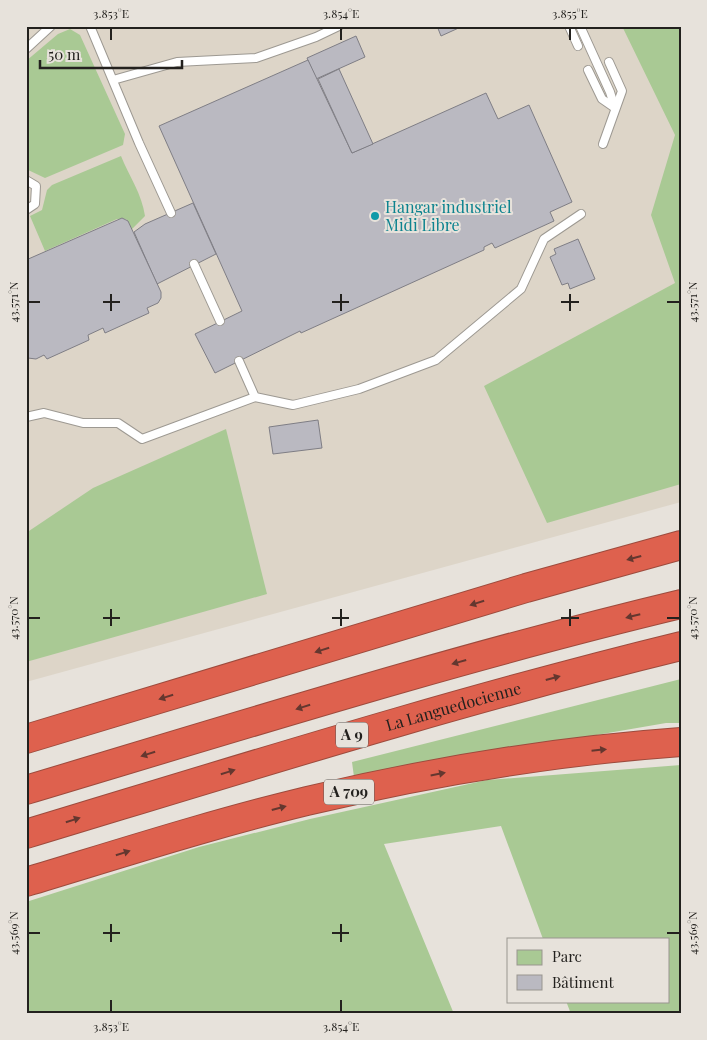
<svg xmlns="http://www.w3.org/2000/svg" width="707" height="1040" viewBox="0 0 707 1040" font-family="'Playfair Display',serif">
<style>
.built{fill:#ddd5c8}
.green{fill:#a9c994}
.building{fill:#bab9c1;stroke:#7f7e85}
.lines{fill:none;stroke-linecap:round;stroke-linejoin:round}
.lane-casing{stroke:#9d9992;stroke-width:10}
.highway-casing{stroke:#9d4b3d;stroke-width:30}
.lane{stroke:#fff;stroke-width:8}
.highway{stroke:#de614e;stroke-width:28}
.oneway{fill:#64372f}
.ticks{fill:none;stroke:#23211e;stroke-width:2}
.culture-dot{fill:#0f9aa8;stroke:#e7e2db;stroke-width:2}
.labels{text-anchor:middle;stroke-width:4;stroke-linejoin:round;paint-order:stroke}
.shield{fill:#e7e2db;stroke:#5e5b57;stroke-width:1}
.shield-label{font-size:15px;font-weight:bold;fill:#23211e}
.culture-label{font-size:16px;fill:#0d838f;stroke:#e7e2db;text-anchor:start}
.street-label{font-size:16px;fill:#23211e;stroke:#e7e2db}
.neatline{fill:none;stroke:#23211e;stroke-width:2}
.ticks-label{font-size:12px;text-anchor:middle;fill:#23211e}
</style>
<rect width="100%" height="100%" fill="#e7e2db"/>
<!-- built -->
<polygon class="built" points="26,26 681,26 681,502 26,682"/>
<!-- green -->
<g class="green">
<polygon points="622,26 681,26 681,484 547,523 484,386 675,283 651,215 675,135"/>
<polygon points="70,29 80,35 125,134 123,145 45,178 26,169 26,61 58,34"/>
<path d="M121 156C129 176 142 194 145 216L132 229 126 219H117L45 251 30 216 42 210 47 190 52 185Z"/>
<polygon points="226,429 267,594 26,662 26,533 93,488"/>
<polygon points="681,679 681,723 666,723 354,777 352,762"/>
<polygon points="681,765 681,1014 571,1014 566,1001 668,1001 668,939 543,939 501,826 384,844 454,1014 26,1014 26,902 199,847 310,819 487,780"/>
</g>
<!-- building -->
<g class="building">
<polygon points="437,26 463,26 441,36"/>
<polygon points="356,36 365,57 316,79 307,58"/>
<polygon points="308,60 352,153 486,93 498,119 529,105 572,202 550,212 554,221 495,248 492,243 484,247 484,250 301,333 300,331 215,373 195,334 242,311 159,126"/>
<polygon points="339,69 373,144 352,153 318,79"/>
<polygon points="193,203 216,254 157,284 134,232 145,224"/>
<polygon points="122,218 128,221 161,292 161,298 158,303 147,308 149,313 105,333 103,328 88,335 89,340 47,359 44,355 36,359 28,358 26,357 26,260"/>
<polygon points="578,239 595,279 570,289 568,283 562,285 550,257 556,254 554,249"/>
<polygon points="318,420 322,448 273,454 269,427"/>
</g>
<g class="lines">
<!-- lane casing -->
<g class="lane-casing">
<g id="lane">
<polyline points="90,26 139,143 171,213"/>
<polyline points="569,26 578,46"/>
<polyline points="580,26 610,92 615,108"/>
<polyline points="26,49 51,26"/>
<polyline points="588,70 602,99 615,108"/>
<polyline points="113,80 177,62 256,58 316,37 339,26"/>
<polyline points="603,144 622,91 609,62"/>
<polyline points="26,180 36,186 35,204 26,210"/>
<polyline points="194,264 220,321"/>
<polyline points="239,361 255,397 293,405 359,389 436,360 521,289 544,239 581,214"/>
<polyline points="26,417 44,413 83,423 118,423 142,439 255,397"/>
</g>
</g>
<!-- highway casing -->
<g class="highway-casing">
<g id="highway">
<polyline points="26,739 526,588 681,545"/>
<path d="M26 790C243 725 460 657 681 604"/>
<path id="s1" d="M26 834C244 768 460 700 681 646"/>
<path d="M26 882C119 854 212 824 307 801 429 772 555 751 681 742"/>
</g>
</g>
<!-- lane -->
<use href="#lane" class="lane"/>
<!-- highway -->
<use href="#highway" class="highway"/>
</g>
<!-- one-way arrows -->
<defs><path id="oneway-solid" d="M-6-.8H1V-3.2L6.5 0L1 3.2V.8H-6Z" transform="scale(1.25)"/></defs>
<g class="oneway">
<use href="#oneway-solid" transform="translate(634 558) rotate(165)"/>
<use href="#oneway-solid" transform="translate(477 603) rotate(163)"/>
<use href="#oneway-solid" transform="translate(633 616) rotate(166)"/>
<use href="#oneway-solid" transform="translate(322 650) rotate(163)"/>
<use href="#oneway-solid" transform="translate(459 662) rotate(164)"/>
<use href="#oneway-solid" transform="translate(553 678) rotate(-15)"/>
<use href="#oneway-solid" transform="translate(166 697) rotate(163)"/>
<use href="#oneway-solid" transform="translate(303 707) rotate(163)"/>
<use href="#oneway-solid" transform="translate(599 750) rotate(-6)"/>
<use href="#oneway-solid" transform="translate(148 754) rotate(163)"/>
<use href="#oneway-solid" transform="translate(228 772) rotate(-17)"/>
<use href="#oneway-solid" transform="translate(438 774) rotate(-11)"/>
<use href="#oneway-solid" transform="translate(279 808) rotate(-15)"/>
<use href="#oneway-solid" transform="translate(73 820) rotate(-17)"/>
<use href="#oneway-solid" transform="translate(123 853) rotate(-17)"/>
</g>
<!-- ticks -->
<path class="ticks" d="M111 28V40M341 28V40M570 28V40M111 294V311M341 294V311M570 294V311M28 302H40M103 302H120M332 302H349M561 302H579M667 302H680M111 609V626M341 609V626M570 609V626M28 618H40M103 618H120M332 618H349M561 618H579M667 618H680M111 924V942M341 924V942M28 933H40M103 933H120M332 933H349M667 933H680M111 1000V1012M341 1000V1012"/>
<!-- markers -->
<circle class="culture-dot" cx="375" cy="216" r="5"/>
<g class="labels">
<!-- shield labels -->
<g class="shield">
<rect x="336" y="722.5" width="32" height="25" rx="4"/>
<rect x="324" y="779.5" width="50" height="25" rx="4"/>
</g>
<g class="shield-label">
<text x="352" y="740">A 9</text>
<text x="349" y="797">A 709</text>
</g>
<!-- culture labels -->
<g class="culture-label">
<text x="385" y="213">Hangar industriel<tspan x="385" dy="18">Midi Libre</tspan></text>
</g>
<!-- street labels -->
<g class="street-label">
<text dy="6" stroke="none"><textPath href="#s1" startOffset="446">La Languedocienne</textPath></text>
</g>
</g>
<!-- border -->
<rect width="707" height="1040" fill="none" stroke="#e7e2db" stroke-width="55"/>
<!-- legend -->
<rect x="507" y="938" width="162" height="65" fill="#e7e2db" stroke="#99958f"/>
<rect x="517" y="950" width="25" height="15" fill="#a9c994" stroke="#99958f"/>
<text x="552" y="962" font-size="15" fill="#23211e">Parc</text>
<rect x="517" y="975" width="25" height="15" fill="#bab9c1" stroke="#99958f"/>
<text x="552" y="988" font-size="15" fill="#23211e">Bâtiment</text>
<!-- scale -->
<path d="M40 60v8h142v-8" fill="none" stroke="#23211e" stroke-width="2.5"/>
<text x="48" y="60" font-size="15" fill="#23211e" stroke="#e7e2db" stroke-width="4" paint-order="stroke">50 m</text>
<rect x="28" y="28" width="652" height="984" class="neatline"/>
<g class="ticks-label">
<text x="111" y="18">3.853°E</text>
<text x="341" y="18">3.854°E</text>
<text x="570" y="18">3.855°E</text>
<text transform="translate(14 302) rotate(-90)" y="4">43.571°N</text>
<text transform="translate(693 302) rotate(-90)" y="4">43.571°N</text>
<text transform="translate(14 618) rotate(-90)" y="4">43.570°N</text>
<text transform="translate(693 618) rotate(-90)" y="4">43.570°N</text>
<text transform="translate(14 933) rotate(-90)" y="4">43.569°N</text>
<text transform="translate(693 933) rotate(-90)" y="4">43.569°N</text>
<text x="111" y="1031">3.853°E</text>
<text x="341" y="1031">3.854°E</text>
</g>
</svg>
